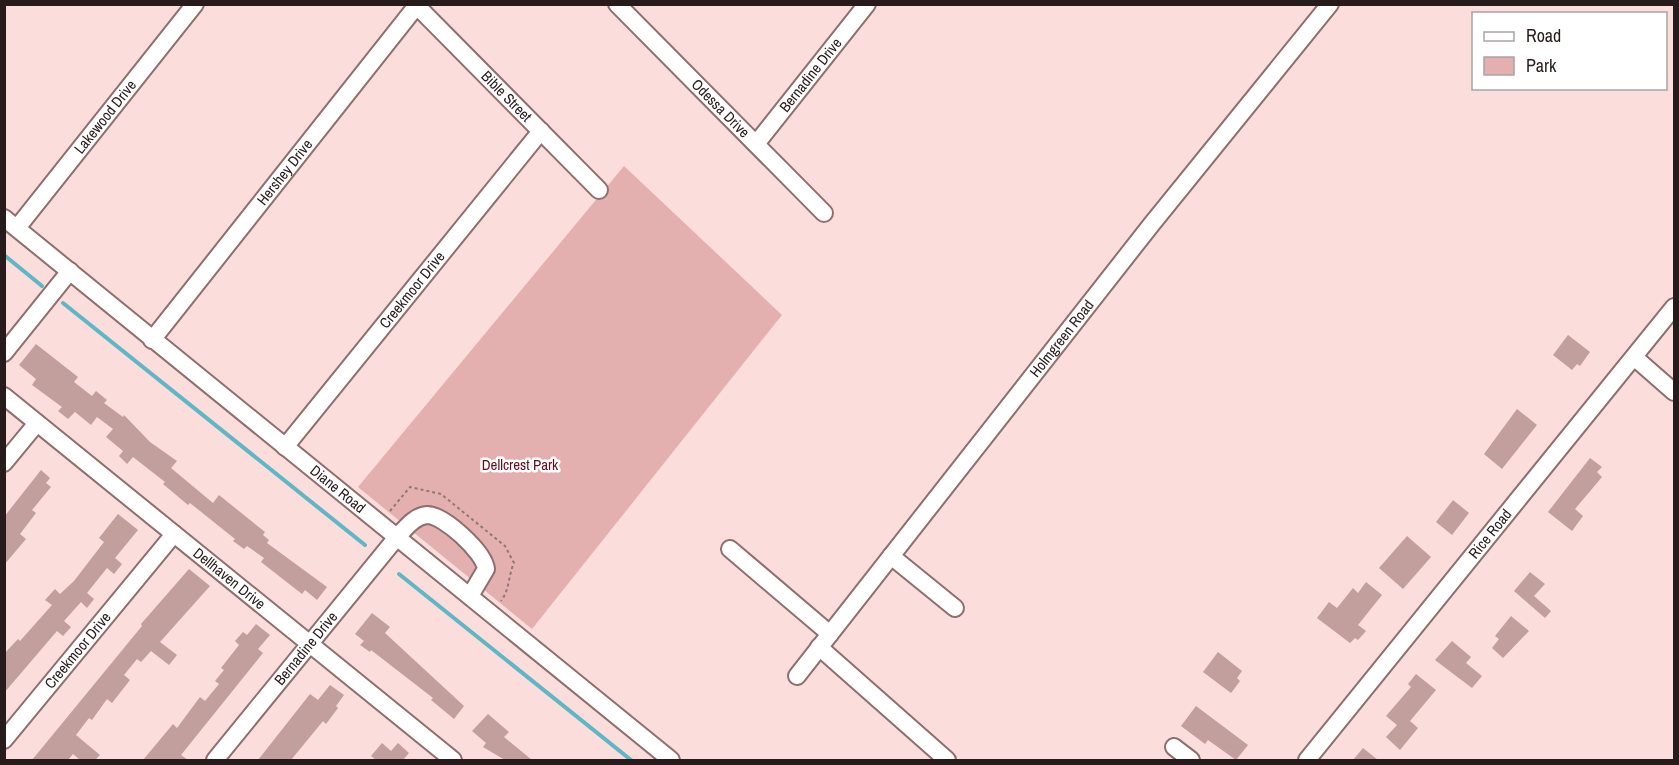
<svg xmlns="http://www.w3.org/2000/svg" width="1679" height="765" viewBox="0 0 1679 765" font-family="'Archivo Narrow',sans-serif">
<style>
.green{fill:#e3b0af}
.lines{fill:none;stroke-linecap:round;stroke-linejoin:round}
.stream{stroke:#5fb7c5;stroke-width:4}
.building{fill:#c29e9d}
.minor-casing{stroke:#8f6e6e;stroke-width:20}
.path{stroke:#8d7878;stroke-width:2;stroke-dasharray:3 3;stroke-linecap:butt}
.minor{stroke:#fff;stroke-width:16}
.labels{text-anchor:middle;stroke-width:5;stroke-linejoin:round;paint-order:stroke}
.street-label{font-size:15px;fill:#281b1b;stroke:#fff}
.park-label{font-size:15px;fill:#640e1a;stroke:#fff}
</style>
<rect width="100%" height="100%" fill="#fbdddc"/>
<!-- green -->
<polygon class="green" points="624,166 782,315 532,629 358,487"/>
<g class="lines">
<!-- stream -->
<g class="stream">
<polyline points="4,255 42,286"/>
<polyline points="63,303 365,545"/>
<polyline points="399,574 631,760"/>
</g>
</g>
<!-- building -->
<g class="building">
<polygon points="1568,335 1590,352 1580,366 1577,364 1572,370 1553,355"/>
<polygon points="36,344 78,377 74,382 92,396 96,391 107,400 104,403 123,417 124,415 150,442 177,461 171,468 213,503 219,495 265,532 263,535 269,540 267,543 327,587 317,600 305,590 302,594 261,562 264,558 247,546 244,549 233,541 235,539 190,503 188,505 163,484 165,482 133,457 127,464 119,456 123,451 106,437 113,429 97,417 91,425 75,412 68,419 58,411 62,407 32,385 36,379 19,365"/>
<polygon points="1517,409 1537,425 1502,469 1484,454"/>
<polygon points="1590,458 1602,467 1597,472 1602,477 1575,509 1583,516 1572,531 1548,512"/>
<polygon points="41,470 50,478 46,483 51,487 32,510 36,513 20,534 26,539 4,565 4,517"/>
<polygon points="1453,500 1469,513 1452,535 1436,522"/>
<polygon points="118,514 138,530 115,558 122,564 114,574 107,568 87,593 94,599 87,608 81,602 64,621 71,627 63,636 57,631 4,693 4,654 18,639 20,641 52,605 45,600 55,589 60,594 74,581 104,542 99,538"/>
<polygon points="1407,536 1431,557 1403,589 1379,568"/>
<polygon points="189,569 210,586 160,642 177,655 169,665 151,651 141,662 137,659 124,675 130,680 112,703 107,699 92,720 89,718 76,735 100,755 95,760 80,760 73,754 68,760 32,760 142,626 141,624"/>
<polygon points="1530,572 1545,584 1534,596 1551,611 1545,618 1514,591"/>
<polygon points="1366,582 1382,595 1358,625 1366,631 1358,640 1355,638 1350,643 1317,618 1329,602 1337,608 1353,588 1358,593"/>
<polygon points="372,613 390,627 385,633 464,706 454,719 431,700 433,698 371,650 370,652 360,645 364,641 355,634"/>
<polygon points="1511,616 1529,631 1503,658 1492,648 1499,639 1495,636"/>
<polygon points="256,624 270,635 258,649 263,653 181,755 188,760 143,760 173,724 177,728 200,697 205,701 219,684 215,681 224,670 221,668 239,645 235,641 243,632 247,635"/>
<polygon points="1452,641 1471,657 1466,663 1482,676 1472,688 1435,660"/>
<polygon points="1218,652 1242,671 1237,678 1240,681 1231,693 1203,672"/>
<polygon points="1416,674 1436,690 1410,721 1418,728 1400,750 1386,737 1397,725 1386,716 1411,687 1408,684"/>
<polygon points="330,685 344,695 336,706 338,708 326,724 323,721 291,760 258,760 310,694 318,700"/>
<polygon points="1196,706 1248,745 1236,760 1208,740 1205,744 1181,726"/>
<polygon points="488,714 509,732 504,737 532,760 505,760 483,747 486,743 472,731"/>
<polygon points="382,743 391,751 398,743 409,753 403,760 376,760 371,756"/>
<polygon points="1363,748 1378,760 1353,760"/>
</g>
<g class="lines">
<!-- minor casing -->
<g class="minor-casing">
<g id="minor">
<path id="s1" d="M415 4 599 190"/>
<path id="s2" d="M617 4 824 213"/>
<path id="s3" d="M756 144 867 4"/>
<path id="s4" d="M4 218 671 760"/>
<path id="s5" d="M17 228 195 4"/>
<path id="s6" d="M152 340 418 4"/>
<polyline points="4,353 70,271"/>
<polyline points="1634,357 1674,392"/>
<path id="s7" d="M4 396 453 760"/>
<path id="s8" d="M285 447 541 131"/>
<polyline points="4,463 37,423"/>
<polyline points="730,549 830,634"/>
<polyline points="891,556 955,608"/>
<polyline points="819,647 947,760"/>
<path id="s9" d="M797 676 1151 225 1330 4"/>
<path id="s10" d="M4 740 174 534"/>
<polyline points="1174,747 1191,760"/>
<path id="s11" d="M215 760 397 537C405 529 414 516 427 515 444 515 484 552 486 569L470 596"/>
<path id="s12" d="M1307 760 1674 307"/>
</g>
</g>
<!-- path -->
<path class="path" d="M390 511 410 487 441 494 505 546 514 563C508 576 510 589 501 601"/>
<!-- minor -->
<use href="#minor" class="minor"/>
</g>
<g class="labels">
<!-- street labels -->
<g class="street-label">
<text dy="5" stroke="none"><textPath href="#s3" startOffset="88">Bernadine Drive</textPath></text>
<text dy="5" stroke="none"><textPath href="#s1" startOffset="130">Bible Street</textPath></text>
<text dy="5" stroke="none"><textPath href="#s2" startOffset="147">Odessa Drive</textPath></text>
<text dy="5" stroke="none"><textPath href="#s5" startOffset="142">Lakewood Drive</textPath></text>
<text dy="5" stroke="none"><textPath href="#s6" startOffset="214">Hershey Drive</textPath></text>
<text dy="5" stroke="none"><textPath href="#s8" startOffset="202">Creekmoor Drive</textPath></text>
<text dy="5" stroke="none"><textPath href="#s9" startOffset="429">Holmgreen Road</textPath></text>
<text dy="5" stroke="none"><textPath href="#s4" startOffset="430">Diane Road</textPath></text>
<text dy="5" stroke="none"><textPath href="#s12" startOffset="291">Rice Road</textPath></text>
<text dy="5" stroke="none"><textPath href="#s7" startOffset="290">Dellhaven Drive</textPath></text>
<text dy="5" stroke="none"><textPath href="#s11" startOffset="144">Bernadine Drive</textPath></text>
<text dy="5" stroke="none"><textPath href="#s10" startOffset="116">Creekmoor Drive</textPath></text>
</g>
<!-- park labels -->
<g class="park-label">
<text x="520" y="470">Dellcrest Park</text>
</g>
</g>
<!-- border -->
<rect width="1679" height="765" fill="none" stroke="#281b1b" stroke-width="12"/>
<!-- legend -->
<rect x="1472" y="12" width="195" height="78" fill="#ffffff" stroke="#a9a4a4" stroke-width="1.5"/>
<rect x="1484" y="32" width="30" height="9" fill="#ffffff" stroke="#a9a4a4" stroke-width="1.5"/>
<text x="1526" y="42" font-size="18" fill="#281b1b">Road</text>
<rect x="1484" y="57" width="30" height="18" fill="#e3b0af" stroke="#a9a4a4" stroke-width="1.5"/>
<text x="1526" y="72" font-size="18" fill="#281b1b">Park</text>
</svg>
